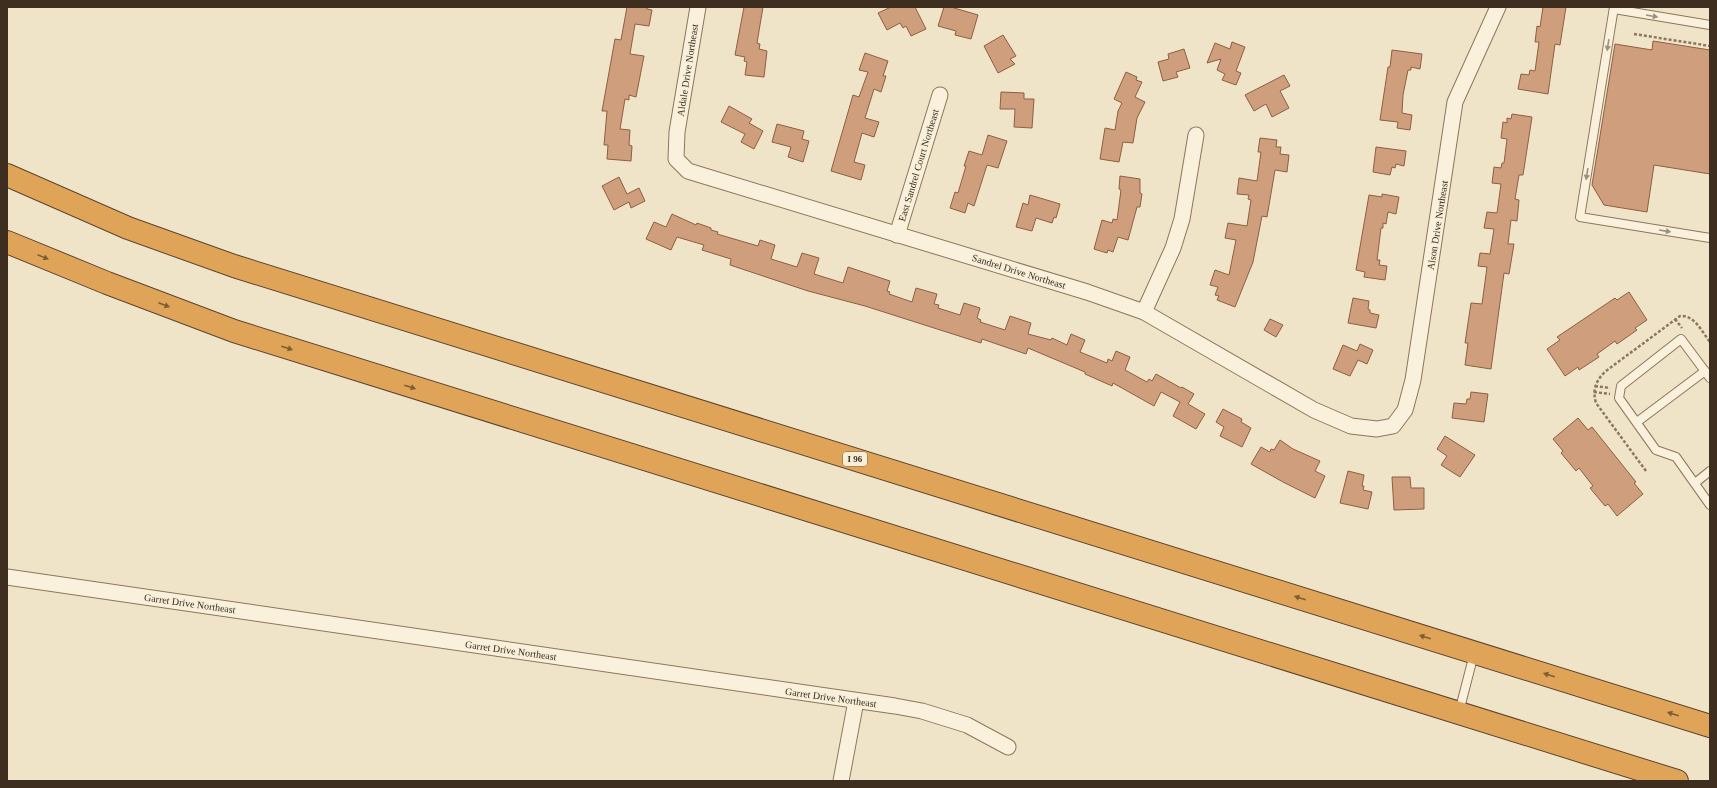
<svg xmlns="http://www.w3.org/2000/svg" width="1717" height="788" viewBox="0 0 1717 788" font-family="'Times New Roman',serif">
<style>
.building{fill:#cf9f7d;stroke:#8d5f41}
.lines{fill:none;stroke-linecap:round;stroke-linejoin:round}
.service-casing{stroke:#8d765c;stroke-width:10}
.minor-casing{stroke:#8d765c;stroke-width:17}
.motorway-casing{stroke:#5b4430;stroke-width:24}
.path{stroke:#8d765c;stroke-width:2.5;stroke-dasharray:3 2;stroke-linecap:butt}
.service{stroke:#faf1dc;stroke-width:8}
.minor{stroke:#faf1dc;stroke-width:15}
.motorway{stroke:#e0a458;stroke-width:22}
.oneway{fill:#9c907e}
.oneway2{fill:#7e5d36}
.labels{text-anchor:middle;stroke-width:3;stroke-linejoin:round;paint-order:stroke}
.shield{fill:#f7eed8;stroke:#756857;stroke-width:1}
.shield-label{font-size:9px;font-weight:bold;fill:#3d2e20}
.street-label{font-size:10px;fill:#3d2e20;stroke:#f7eed8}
</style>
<rect width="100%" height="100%" fill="#f0e4c8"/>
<!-- building -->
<g class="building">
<polygon points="627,7 647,7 647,9 652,10 649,26 635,24 630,54 644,56 636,97 629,95 629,100 625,99 620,129 630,130 629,145 632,146 631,161 607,159 608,145 604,145 607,111 602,111 615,39 621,40"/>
<polygon points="744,7 763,7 757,43 760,44 759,49 767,51 764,77 745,75 747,62 744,61 745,57 735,55"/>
<polygon points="891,7 915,7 926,29 911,36 906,26 903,28 900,23 887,30 878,13"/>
<polygon points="944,7 951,7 978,15 971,39 955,35 956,31 938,26"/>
<polygon points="1543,7 1566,7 1560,45 1555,44 1548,94 1518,89 1521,74 1529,75 1530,70 1535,71 1539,42 1535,42 1537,26 1540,27"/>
<polygon points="1003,35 1016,56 1010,59 1015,64 998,73 984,46"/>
<polygon points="1653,41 1710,50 1710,174 1654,165 1647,212 1604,205 1592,185 1615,44 1652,50"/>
<polygon points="1232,42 1245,47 1236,71 1241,73 1236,85 1222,80 1225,74 1217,70 1221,59 1207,63 1215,43 1230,49"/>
<polygon points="1184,49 1190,68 1176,72 1178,77 1163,81 1158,62 1169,59 1168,54"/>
<polygon points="1392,50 1422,54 1420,69 1411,67 1411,70 1408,70 1403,95 1402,113 1412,115 1410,130 1397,128 1398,122 1380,120 1388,67 1390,67"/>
<polygon points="865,53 888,61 883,76 886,76 881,92 874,89 865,118 879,122 874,137 862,133 854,162 865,165 861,180 831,171 853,95 859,97 868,72 859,70"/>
<polygon points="1126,72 1137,77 1136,80 1142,82 1135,97 1145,102 1137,118 1133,143 1123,142 1119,162 1100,159 1105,128 1115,130 1118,111 1122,103 1114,99"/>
<polygon points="1284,75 1290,86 1280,91 1289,108 1272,117 1266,104 1254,111 1245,95"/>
<polygon points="1001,92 1024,93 1024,99 1034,99 1032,128 1014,127 1015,109 1000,109"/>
<polygon points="729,106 752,119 749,123 763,131 754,149 741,142 745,134 721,122"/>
<polygon points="1512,114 1532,117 1523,175 1519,175 1515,199 1519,200 1517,221 1511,220 1508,244 1514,244 1509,274 1504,273 1491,369 1465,365 1468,343 1465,343 1471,303 1482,304 1487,267 1478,266 1480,253 1490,254 1494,229 1484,228 1487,212 1497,213 1501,184 1492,183 1494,167 1501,168 1502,163 1504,163 1507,139 1501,138 1503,122 1507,123 1507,118 1511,119"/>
<polygon points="777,124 804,131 802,139 809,141 803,162 788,157 791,147 772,142"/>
<polygon points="988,135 1007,141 998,168 987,165 974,206 968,203 965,213 950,208 955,192 958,193 966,166 964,166 969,151 982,155"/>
<polygon points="1260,138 1277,140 1276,147 1281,147 1280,154 1289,155 1287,172 1275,170 1267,217 1262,216 1253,262 1235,307 1217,300 1219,296 1215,295 1218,287 1210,285 1215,270 1229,275 1236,240 1225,238 1228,223 1247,226 1251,200 1248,199 1249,195 1237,194 1239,178 1257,181 1261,152 1258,152"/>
<polygon points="1376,147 1406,151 1404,166 1396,164 1395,168 1392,167 1390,175 1373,172"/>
<polygon points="1120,176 1140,179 1140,193 1142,194 1140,207 1137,207 1128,240 1118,237 1113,252 1108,250 1107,253 1094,249 1102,220 1112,223 1113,219 1117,220 1121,190 1119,189"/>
<polygon points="619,177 627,194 639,188 645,201 631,208 629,202 614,210 602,186"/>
<polygon points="1382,194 1399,197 1396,214 1388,212 1386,224 1383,223 1383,228 1381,228 1377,260 1380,260 1379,265 1387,266 1385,280 1364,277 1365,272 1356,270 1369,195 1382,197"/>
<polygon points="1030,195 1060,204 1056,218 1054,217 1052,223 1036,218 1032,231 1016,227 1023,203 1028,205"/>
<polygon points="672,214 696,225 697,223 711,228 711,230 718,232 717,234 758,246 760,240 775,245 771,259 797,267 802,253 819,258 814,274 843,283 848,267 890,281 887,291 890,292 889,294 912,302 916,288 937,294 934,304 939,305 938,308 960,315 964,303 980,308 977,318 981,320 980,322 1005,330 1010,316 1031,323 1028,334 1051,340 1052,338 1067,345 1071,334 1085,340 1080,352 1107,363 1108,359 1112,361 1116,351 1130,357 1125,370 1147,382 1149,379 1152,381 1156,374 1181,388 1182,387 1194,394 1188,404 1205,414 1196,429 1173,416 1180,402 1161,392 1154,406 1113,383 1112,386 1085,374 1085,372 1028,348 1026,354 982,339 981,343 865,306 808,291 730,265 731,259 702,250 704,245 677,237 671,250 646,239 654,222 666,227"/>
<polygon points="1629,292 1647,320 1635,328 1637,330 1617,344 1615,341 1597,354 1599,357 1579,370 1578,367 1565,376 1547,349 1560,340 1557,337 1615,298 1617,300"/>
<polygon points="1353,298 1369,301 1368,309 1370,310 1370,313 1379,315 1376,328 1348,323"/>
<polygon points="1270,319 1283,325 1276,337 1264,330"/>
<polygon points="1360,344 1373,350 1367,364 1358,360 1350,376 1333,369 1343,345 1357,351"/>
<polygon points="1471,392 1488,394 1484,422 1452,418 1454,403 1466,404 1467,399 1470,399"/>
<polygon points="1223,409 1242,419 1241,422 1251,428 1242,447 1220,436 1224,427 1216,422"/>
<polygon points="1578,418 1588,430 1592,427 1636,482 1634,483 1643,494 1617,516 1608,504 1605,506 1590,488 1593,486 1579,468 1576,471 1561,453 1563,451 1553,439"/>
<polygon points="1445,436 1475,455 1460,477 1441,465 1447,456 1437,449"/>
<polygon points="1280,440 1293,449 1320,461 1315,471 1325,476 1315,498 1283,482 1251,464 1261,447 1270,452 1271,449 1274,450"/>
<polygon points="1348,471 1364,475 1362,486 1364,486 1363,490 1372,492 1368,509 1340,503"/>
<polygon points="1392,477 1410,477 1411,488 1424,488 1424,509 1394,510"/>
</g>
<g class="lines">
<!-- service casing -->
<g class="service-casing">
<g id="service">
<polyline points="1614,7 1580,217 1710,238"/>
<polyline points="1614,9 1710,25"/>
<polyline points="1710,378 1681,339 1621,386 1619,398 1656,450 1676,457 1710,505"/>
<polyline points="1637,422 1705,371"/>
<polyline points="1695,483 1710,471"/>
<polyline points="1459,712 1474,654"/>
</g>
</g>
<!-- minor casing -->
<g class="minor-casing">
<g id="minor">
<polyline points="698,7 677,132 676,159 688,171 1087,292 1144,312 1314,410 1351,426 1377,429 1393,426 1405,410 1413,380 1455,102 1498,7"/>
<polyline points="897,235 940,95"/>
<polyline points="1144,312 1173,248 1182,219 1196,135"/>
<polyline points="7,577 895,706 922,711 967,725 1008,747"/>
<polyline points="841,781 856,701"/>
</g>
</g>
<!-- motorway casing -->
<g class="motorway-casing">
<g id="motorway">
<polyline points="7,175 128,228 234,266 1710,726"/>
<polyline points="7,242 107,283 234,331 1677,781"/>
</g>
</g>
<!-- path -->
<g class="path">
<polyline points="1634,34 1710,46"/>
<polyline points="1675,319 1682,328"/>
<polyline points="1595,386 1610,388"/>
<polyline points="1594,392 1610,394"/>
<path d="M1646 471 1596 403C1592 390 1596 380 1606 371L1680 316C1695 315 1702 332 1710 342"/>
</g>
<!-- service -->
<use href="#service" class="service"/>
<!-- minor -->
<use href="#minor" class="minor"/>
<!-- motorway -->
<use href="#motorway" class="motorway"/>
</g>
<!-- one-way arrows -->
<defs><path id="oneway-solid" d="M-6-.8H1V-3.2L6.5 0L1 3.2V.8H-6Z"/></defs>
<g class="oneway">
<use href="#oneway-solid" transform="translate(1652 16) rotate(10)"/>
<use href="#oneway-solid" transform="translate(1608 45) rotate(99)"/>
<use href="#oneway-solid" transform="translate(1587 174) rotate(99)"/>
<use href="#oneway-solid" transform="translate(1665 231) rotate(9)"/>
</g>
<g class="oneway2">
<use href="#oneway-solid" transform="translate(43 257) rotate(22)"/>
<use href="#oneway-solid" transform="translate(164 305) rotate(21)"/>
<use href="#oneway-solid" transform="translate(287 348) rotate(18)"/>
<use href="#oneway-solid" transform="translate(410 387) rotate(17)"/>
<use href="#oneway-solid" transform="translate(1300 598) rotate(-163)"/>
<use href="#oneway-solid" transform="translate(1425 637) rotate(-163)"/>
<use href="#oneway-solid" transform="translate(1549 675) rotate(-163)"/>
<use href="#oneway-solid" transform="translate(1673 714) rotate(-163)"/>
</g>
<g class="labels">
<!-- shield labels -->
<rect class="shield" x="843" y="452" width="24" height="14" rx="3"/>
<g class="shield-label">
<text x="855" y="462">I 96</text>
</g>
<!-- street labels -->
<g class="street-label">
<text transform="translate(687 70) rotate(-81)" y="4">Aldale Drive Northeast</text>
<text transform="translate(918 165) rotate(-73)" y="4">East Sandrel Court Northeast</text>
<text transform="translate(1437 225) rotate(-81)" y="4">Alson Drive Northeast</text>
<text transform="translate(1019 271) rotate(17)" y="4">Sandrel Drive Northeast</text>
<text transform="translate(190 603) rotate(8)" y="4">Garret Drive Northeast</text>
<text transform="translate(511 650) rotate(8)" y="4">Garret Drive Northeast</text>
<text transform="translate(831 697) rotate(8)" y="4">Garret Drive Northeast</text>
</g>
</g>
<!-- border -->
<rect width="1717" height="788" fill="none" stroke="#3d2e20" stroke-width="16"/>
</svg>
